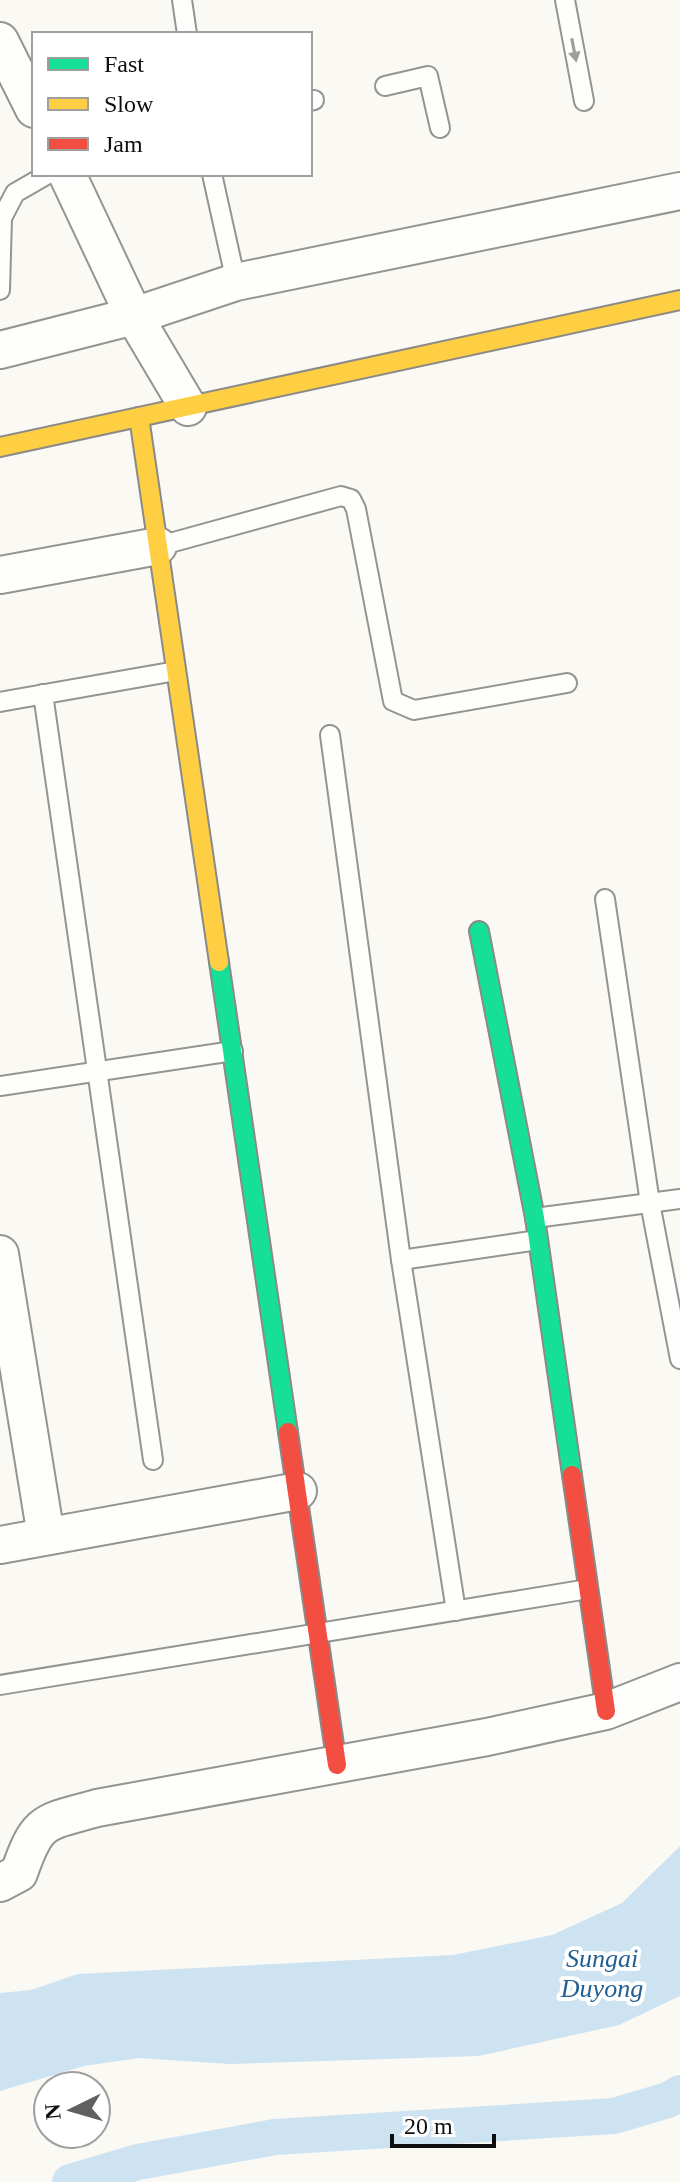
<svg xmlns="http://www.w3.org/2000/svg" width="680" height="2182" viewBox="0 0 680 2182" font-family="'Times New Roman',serif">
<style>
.water{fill:#cde3f1}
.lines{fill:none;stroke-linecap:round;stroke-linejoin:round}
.canal{stroke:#cde3f1;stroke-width:36}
.lane-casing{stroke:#949492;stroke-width:22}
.street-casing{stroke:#949492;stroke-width:40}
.fast-casing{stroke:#8b8a88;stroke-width:22}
.slow-casing{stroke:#8b8a88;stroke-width:22}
.jam-casing{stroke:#8b8a88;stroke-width:22}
.lane{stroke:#fefefd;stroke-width:18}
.street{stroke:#fefefd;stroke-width:36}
.fast{stroke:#16e098;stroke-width:18}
.slow{stroke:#ffcf43;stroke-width:18}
.jam{stroke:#f24e42;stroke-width:18}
.oneway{fill:#9e9e9d}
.labels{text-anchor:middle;stroke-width:8;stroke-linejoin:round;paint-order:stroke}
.water-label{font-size:26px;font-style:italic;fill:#245f93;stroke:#fff}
</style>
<rect width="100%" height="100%" fill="#faf9f4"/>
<!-- water -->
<polygon class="water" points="680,1846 680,1996 619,2025 479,2056 230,2064 139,2058 84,2066 0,2091 0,1993 31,1990 78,1974 453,1955 552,1935 622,1903"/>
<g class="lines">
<!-- canal -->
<polyline class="canal" points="70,2182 138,2162 275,2137 614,2116 668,2100 680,2093"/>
<!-- lane casing -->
<g class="lane-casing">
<g id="lane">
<polyline points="182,0 187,34"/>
<polyline points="565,0 584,101"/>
<polyline points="385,86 428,76 440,128"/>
<polyline points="310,101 314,100"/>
<polyline points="212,174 236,282"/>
<polyline points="0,290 2,218 15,193 48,174"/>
<polyline points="159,546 341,496 351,499 356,509 393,701 414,710 567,683"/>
<polyline points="43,694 153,1460"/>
<polyline points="0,702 176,671"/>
<polyline points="330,735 401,1260 456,1611"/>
<polyline points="605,899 650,1203 680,1359"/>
<polyline points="0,1086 233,1051"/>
<polyline points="535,1218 680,1199"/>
<polyline points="401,1260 538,1240"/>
<polyline points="0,1685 588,1589"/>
</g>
</g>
<!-- street casing -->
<g class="street-casing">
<g id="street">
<polyline points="0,41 34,109"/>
<polyline points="67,174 134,316 188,407"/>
<polyline points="0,350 134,316 236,282 680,191"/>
<polyline points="0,575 158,546"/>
<polyline points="0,1254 46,1536"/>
<polyline points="0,1545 298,1491"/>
<path d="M0 1883 19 1873C38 1818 44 1823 97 1808L487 1737 606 1711 680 1682"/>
</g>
</g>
<!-- fast casing -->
<g class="fast-casing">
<g id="fast">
<polyline points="479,931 535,1218 572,1475"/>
<polyline points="219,962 288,1432"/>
</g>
</g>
<!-- slow casing -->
<g class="slow-casing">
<g id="slow">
<polyline points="139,417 219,962"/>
<polyline points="0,447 680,300"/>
</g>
</g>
<!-- jam casing -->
<g class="jam-casing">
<g id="jam">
<polyline points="288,1432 337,1765"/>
<polyline points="572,1475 606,1711"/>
</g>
</g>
<!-- lane -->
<use href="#lane" class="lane"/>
<!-- street -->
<use href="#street" class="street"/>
<!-- fast -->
<use href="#fast" class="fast"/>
<!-- slow -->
<use href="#slow" class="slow"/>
<!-- jam -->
<use href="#jam" class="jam"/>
</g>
<!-- one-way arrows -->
<defs><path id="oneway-solid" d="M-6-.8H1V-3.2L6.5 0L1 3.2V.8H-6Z" transform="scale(2)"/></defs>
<use class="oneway" href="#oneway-solid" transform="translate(574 50) rotate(79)"/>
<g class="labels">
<!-- water labels -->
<g class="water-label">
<text x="602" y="1967">Sungai<tspan x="602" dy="30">Duyong</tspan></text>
</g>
</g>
<!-- legend -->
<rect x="32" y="32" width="280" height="144" fill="#ffffff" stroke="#9f9f9f" stroke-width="2"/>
<rect x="48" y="58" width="40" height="12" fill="#16e098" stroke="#9f9f9f" stroke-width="2"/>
<text x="104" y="72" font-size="24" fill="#0e0e0e">Fast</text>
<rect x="48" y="98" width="40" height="12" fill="#ffcf43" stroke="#9f9f9f" stroke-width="2"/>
<text x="104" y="112" font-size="24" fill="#0e0e0e">Slow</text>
<rect x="48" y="138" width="40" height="12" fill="#f24e42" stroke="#9f9f9f" stroke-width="2"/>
<text x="104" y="152" font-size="24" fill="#0e0e0e">Jam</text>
<!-- north arrow -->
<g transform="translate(72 2110) rotate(265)"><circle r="38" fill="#ffffff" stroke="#9f9f9f" stroke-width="2"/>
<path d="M0-6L14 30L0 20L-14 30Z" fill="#61605e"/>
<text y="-12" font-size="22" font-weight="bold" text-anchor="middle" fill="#0e0e0e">N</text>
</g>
<!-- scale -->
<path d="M392 2134v12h102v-12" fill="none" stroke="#0e0e0e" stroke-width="4"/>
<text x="404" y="2134" font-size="24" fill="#0e0e0e" stroke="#ffffff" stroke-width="6" paint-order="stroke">20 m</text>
</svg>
